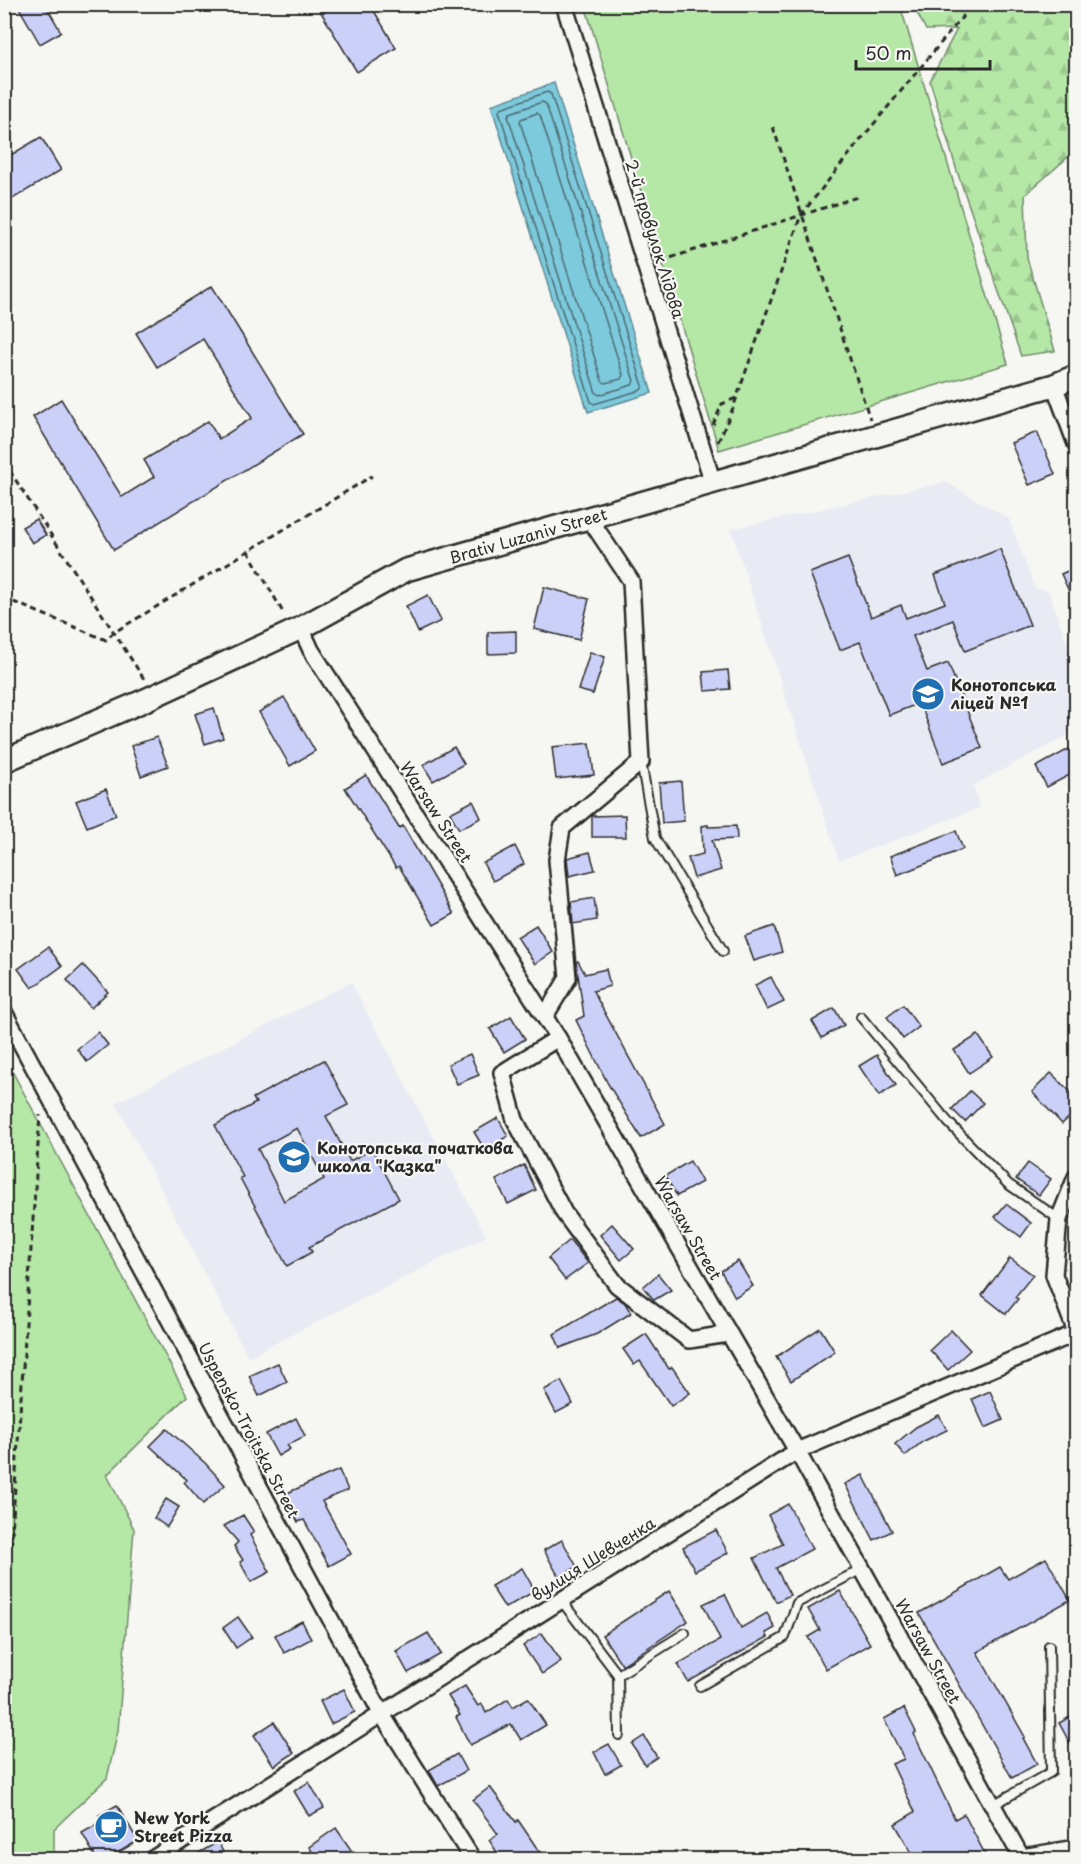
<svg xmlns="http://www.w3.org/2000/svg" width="1081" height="1864" viewBox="0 0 1081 1864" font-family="'Playpen Sans',sans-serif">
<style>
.built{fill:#e9ebf4}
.green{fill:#b5e7a7;stroke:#708969;stroke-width:1.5}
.forest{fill:url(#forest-firs);stroke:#708969;stroke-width:1.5}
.water{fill:#7dcadc;stroke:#5c8a95;stroke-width:1.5}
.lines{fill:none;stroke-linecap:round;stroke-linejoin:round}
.shore{stroke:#4c6b72;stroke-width:1.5}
.building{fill:#cbd0f8;stroke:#2b2b2b;stroke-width:1.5;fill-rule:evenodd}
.service-casing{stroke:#2b2b2b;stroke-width:12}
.minor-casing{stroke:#2b2b2b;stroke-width:20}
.secondary-casing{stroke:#2b2b2b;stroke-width:26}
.path{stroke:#2b2b2b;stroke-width:3;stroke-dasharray:6 4.5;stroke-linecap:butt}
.service{stroke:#f6f6f2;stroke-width:8}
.minor{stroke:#f6f6f2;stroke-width:15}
.secondary{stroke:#f6f6f2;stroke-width:21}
.labels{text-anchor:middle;stroke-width:4.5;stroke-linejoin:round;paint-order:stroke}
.street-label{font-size:16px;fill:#2b2b2b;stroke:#f6f6f2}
.poi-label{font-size:16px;font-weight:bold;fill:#2b2b2b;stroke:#f6f6f2;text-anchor:start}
</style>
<defs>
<pattern id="forest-firs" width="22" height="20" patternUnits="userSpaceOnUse" patternTransform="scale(1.5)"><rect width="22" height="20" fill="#b5e7a7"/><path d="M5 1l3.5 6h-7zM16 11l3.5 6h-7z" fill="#9cc690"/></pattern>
</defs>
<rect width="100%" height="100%" fill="#f6f6f2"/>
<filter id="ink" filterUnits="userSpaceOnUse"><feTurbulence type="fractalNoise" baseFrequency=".0167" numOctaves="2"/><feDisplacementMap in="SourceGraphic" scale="12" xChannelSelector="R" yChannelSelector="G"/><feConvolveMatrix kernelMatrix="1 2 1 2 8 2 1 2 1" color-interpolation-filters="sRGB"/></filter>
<g filter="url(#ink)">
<!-- built -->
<g class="built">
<polygon points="946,482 1009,519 1035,589 1049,591 1071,655 1070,734 974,785 979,808 839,861 731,529"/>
<polygon points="351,982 486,1236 248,1357 116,1103"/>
</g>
<!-- green -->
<g class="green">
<polygon points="585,5 900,5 1008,364 719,450"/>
<polygon points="5,1058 187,1396 107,1475 134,1529 118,1731 107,1778 54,1829 54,1854 56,1859 5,1859"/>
</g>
<!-- forest -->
<polygon class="forest" points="913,5 1076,5 1076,150 1025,195 1027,258 1055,351 1021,356 957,171 930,81 957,29 926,30"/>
<!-- water -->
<polygon class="water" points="554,83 652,393 588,412 491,105"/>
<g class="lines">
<!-- shore -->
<g class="shore">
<polygon points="547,92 551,94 643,386 641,390 594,404 591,402 499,111 501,108"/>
<polygon points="542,102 546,104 634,381 632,385 599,395 596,393 508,116 510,113"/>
<polygon points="537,113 540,115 623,375 621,379 605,383 602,381 520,122 521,119"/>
</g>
</g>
<!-- building -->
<g class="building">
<polygon points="17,4 45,4 61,32 40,44"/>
<polygon points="316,4 370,4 396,48 357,72"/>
<polygon points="41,137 61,170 4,204 4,159"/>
<polygon points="212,286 303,434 114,550 33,417 61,399 122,497 154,477 144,460 208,421 219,439 252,418 203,339 157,367 136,333"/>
<polygon points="1037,432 1055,474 1029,485 1011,443"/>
<polygon points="36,519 46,535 32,543 22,527"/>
<polygon points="1000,549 1030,625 965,651 953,620 913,636 927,671 948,663 982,748 943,763 920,703 889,715 860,642 840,650 810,573 848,558 871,617 901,605 906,618 945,603 935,575"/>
<polygon points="1077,567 1077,609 1061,574"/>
<polygon points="544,587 589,599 579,640 534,629"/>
<polygon points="428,595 441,621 418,632 406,606"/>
<polygon points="516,631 516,653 488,654 488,632"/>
<polygon points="590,652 605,657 593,694 578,690"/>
<polygon points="728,670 730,689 705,691 703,672"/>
<polygon points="284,697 315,751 290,766 259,712"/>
<polygon points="214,708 223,738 205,744 195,714"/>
<polygon points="157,737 168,766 141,776 131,746"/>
<polygon points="590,743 594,775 556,779 552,747"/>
<polygon points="454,747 464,764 433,781 423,765"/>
<polygon points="1069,749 1077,763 1077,771 1047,787 1036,767"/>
<polygon points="366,775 399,828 403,826 454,914 434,925 399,866 396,868 345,788"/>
<polygon points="681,781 684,821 662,823 659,783"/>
<polygon points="106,789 116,815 87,827 76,801"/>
<polygon points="473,801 481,818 459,829 450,813"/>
<polygon points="625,815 626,837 592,837 592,816"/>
<polygon points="708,825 708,827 736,826 737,839 712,840 721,870 694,878 688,858 703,854 702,826"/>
<polygon points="956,831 963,849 897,875 890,856"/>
<polygon points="515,846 524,864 493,881 483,863"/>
<polygon points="590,852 595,870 569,876 567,858"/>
<polygon points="594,898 597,920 573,924 571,902"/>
<polygon points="536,925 553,952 535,964 517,937"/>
<polygon points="774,926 782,952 754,961 745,936"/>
<polygon points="48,947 62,966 32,988 18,969"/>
<polygon points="578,961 585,974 606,969 610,986 593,991 665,1124 641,1138 608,1084 576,1020 584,1016 578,975 576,962"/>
<polygon points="83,965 108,992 91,1008 67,980"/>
<polygon points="771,977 784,1002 767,1010 755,985"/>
<polygon points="903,1005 919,1027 903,1039 887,1017"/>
<polygon points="834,1008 844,1025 822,1038 812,1021"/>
<polygon points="511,1016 525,1039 504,1052 490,1029"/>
<polygon points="98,1032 108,1045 87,1062 77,1049"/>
<polygon points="978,1035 993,1057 969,1073 954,1050"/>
<polygon points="470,1054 479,1075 457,1084 448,1064"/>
<polygon points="877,1055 896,1085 879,1096 859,1066"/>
<path d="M324 1060 348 1105 326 1116 350 1161 372 1149 399 1199 309 1247 312 1252 287 1266 240 1178 243 1177 215 1125 256 1103 253 1098ZM297 1128 324 1179 284 1201 258 1149Z"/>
<polygon points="1051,1073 1077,1098 1077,1110 1062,1124 1032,1092"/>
<polygon points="970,1091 983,1103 965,1122 952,1109"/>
<polygon points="498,1118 508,1136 485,1150 474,1132"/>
<polygon points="690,1161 702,1182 677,1196 665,1176"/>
<polygon points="1028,1163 1051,1179 1039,1195 1016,1179"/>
<polygon points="524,1165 536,1190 508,1204 496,1180"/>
<polygon points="1006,1204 1031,1223 1021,1237 995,1217"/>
<polygon points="612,1224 634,1249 621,1260 600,1235"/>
<polygon points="570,1240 588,1263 565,1280 548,1258"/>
<polygon points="1010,1258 1033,1275 1015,1297 1018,1299 1006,1314 982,1295"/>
<polygon points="738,1261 753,1286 735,1297 721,1271"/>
<polygon points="658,1274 671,1290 654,1300 643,1287"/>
<polygon points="616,1297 625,1303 631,1313 597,1334 560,1348 554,1334"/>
<polygon points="820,1328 835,1352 791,1381 776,1357"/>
<polygon points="951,1330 970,1350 948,1370 930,1350"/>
<polygon points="646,1334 669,1369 672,1367 690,1393 671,1406 640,1361 634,1365 623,1349"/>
<polygon points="278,1363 287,1382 259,1396 249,1376"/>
<polygon points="561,1381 573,1404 556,1413 544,1390"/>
<polygon points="990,1391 1003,1420 985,1428 972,1399"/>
<polygon points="939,1415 947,1430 922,1442 905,1456 895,1444 916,1427"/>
<polygon points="296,1418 305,1436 287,1445 290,1449 278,1456 266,1434"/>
<polygon points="167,1429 205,1463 225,1485 203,1504 184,1482 187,1480 150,1446"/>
<polygon points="339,1470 348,1490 322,1501 351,1554 329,1566 304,1520 298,1522 285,1494"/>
<polygon points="863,1475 892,1531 874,1540 845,1484"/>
<polygon points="166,1499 179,1507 167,1527 154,1518"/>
<polygon points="788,1504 812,1549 776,1568 790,1595 776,1602 754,1558 783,1544 768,1515"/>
<polygon points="243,1515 254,1532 250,1535 270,1572 251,1582 240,1562 243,1560 234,1546 238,1542 224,1526"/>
<polygon points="716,1530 728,1553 695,1571 683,1547"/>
<polygon points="562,1540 577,1567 559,1577 544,1550"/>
<polygon points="1046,1558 1070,1600 977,1652 1025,1737 1023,1738 1037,1764 1012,1778 919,1613 1000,1567 1008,1579"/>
<polygon points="522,1568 535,1591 505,1608 491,1586"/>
<polygon points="669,1591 688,1621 622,1665 602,1635"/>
<polygon points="840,1591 870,1644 826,1669 808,1637 820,1630 808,1609"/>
<polygon points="725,1594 741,1628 767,1613 775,1628 766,1633 768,1637 688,1682 678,1664 720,1640 703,1604"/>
<polygon points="238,1617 252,1637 236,1648 223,1628"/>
<polygon points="302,1621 311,1639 284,1653 275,1635"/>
<polygon points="428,1633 441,1654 408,1673 396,1651"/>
<polygon points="542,1633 561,1661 542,1674 523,1646"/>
<polygon points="465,1686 478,1706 482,1704 486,1713 508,1699 513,1707 528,1698 546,1725 521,1740 511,1724 470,1745 456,1717 460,1715 448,1696"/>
<polygon points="344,1689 355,1712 331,1724 320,1701"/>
<polygon points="904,1708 916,1732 914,1734 955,1819 964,1814 988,1860 916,1860 895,1824 915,1812 892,1764 904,1759 884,1719"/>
<polygon points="1077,1713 1077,1756 1059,1723"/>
<polygon points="274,1722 294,1753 274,1766 254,1735"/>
<polygon points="644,1736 657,1757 645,1765 632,1744"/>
<polygon points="609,1744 621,1765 605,1774 594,1752"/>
<polygon points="457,1754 466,1771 438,1786 429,1770"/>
<polygon points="309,1782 324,1808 309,1816 294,1791"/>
<polygon points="490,1787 516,1822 518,1820 545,1860 502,1860 489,1840 498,1834 473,1800"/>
<polygon points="117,1805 138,1841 105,1860 97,1860 82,1833 103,1821 99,1815"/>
<polygon points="336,1828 358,1860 318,1860 309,1847"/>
<polygon points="218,1842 227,1860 186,1860"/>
</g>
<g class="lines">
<!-- service casing -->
<g class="service-casing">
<g id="service">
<polyline points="641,762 655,838 723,951"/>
<polyline points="861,1017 948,1122 1008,1184 1059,1219"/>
<polyline points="561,1600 618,1675 685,1633"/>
<polyline points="618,1675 619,1735"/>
<polyline points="700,1686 785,1637 797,1603 862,1569"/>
<polyline points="993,1805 1051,1772 1049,1646"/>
</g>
</g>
<!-- minor casing -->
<g class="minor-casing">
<g id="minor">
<polyline points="564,4 713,483"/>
<polyline points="1054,385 1076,444"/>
<polyline points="301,628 311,650 558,1038 797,1451 1023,1860"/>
<polyline points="4,1012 381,1713 473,1860"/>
<polyline points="545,1016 568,978 557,860 562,828 641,762 631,581 589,518"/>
<polyline points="558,1038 502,1073 515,1120 564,1213 617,1285 689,1340 728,1334"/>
<polyline points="1076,1177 1059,1219 1054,1275 1076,1332"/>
<polyline points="151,1860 797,1451 1076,1333"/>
<polyline points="1017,1860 1022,1857 1076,1848"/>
</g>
</g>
<!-- secondary casing -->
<g class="secondary-casing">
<polyline id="secondary" points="4,761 143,701 301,628 406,570 1054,385 1076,376"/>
</g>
<!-- path -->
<g class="path">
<polyline points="773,127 870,419"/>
<polyline points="661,261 857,197"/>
<polyline points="713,425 722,404 736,398"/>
<polyline points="718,442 733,408 801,215 863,137 973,4"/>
<polyline points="4,462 144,679"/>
<polyline points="4,546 7,572 4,580"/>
<polyline points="248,551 284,614"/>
<polyline points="4,598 106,640 113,633 372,476"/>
<polyline points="4,1651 40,1115"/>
</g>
<!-- service -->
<use href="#service" class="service"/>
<!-- minor -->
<use href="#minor" class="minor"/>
<!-- secondary -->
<use href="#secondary" class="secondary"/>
</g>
</g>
<!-- icons -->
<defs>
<g id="school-disc" transform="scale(1.725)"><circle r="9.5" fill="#1f6fb2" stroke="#f6f6f2"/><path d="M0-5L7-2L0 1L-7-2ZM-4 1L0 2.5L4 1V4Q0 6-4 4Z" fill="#fff"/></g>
<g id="cafe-disc" transform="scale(1.725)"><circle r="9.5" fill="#1f6fb2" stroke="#f6f6f2"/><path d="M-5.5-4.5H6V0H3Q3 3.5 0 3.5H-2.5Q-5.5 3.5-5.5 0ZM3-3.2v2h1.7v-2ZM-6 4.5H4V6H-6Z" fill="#fff"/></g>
</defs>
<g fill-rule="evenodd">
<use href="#school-disc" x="928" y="694"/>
<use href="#school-disc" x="294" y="1157"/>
<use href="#cafe-disc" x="111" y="1827"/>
</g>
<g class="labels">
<!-- street labels -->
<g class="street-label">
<text transform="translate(655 239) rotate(73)" y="6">2-й провулок Лідова</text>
<text transform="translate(528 536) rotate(-16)" y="6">Brativ Luzaniv Street</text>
<text transform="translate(436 812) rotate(57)" y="6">Warsaw Street</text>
<text transform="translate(688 1228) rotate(60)" y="6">Warsaw Street</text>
<text transform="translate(249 1430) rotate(62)" y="6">Uspensko-Troitska Street</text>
<text transform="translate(593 1559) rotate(-32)" y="6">вулиця Шевченка</text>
<text transform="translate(928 1651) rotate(61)" y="6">Warsaw Street</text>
</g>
<!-- poi labels -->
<g class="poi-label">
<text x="951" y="691">Конотопська<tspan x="951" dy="18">ліцей №1</tspan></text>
<text x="317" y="1154">Конотопська початкова<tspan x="317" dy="18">школа "Казка"</tspan></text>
<text x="134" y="1824">New York<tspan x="134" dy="18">Street Pizza</tspan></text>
</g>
</g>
<!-- margin -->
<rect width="1081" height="1864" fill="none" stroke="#f6f6f2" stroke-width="24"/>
<rect x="12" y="12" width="1057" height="1840" fill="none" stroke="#2b2b2b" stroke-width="2" filter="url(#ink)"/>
<!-- scale -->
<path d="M856 60v9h134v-9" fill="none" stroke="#2b2b2b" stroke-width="3"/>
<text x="865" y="60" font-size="18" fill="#2b2b2b" stroke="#f6f6f2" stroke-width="4.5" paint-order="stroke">50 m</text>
</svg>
